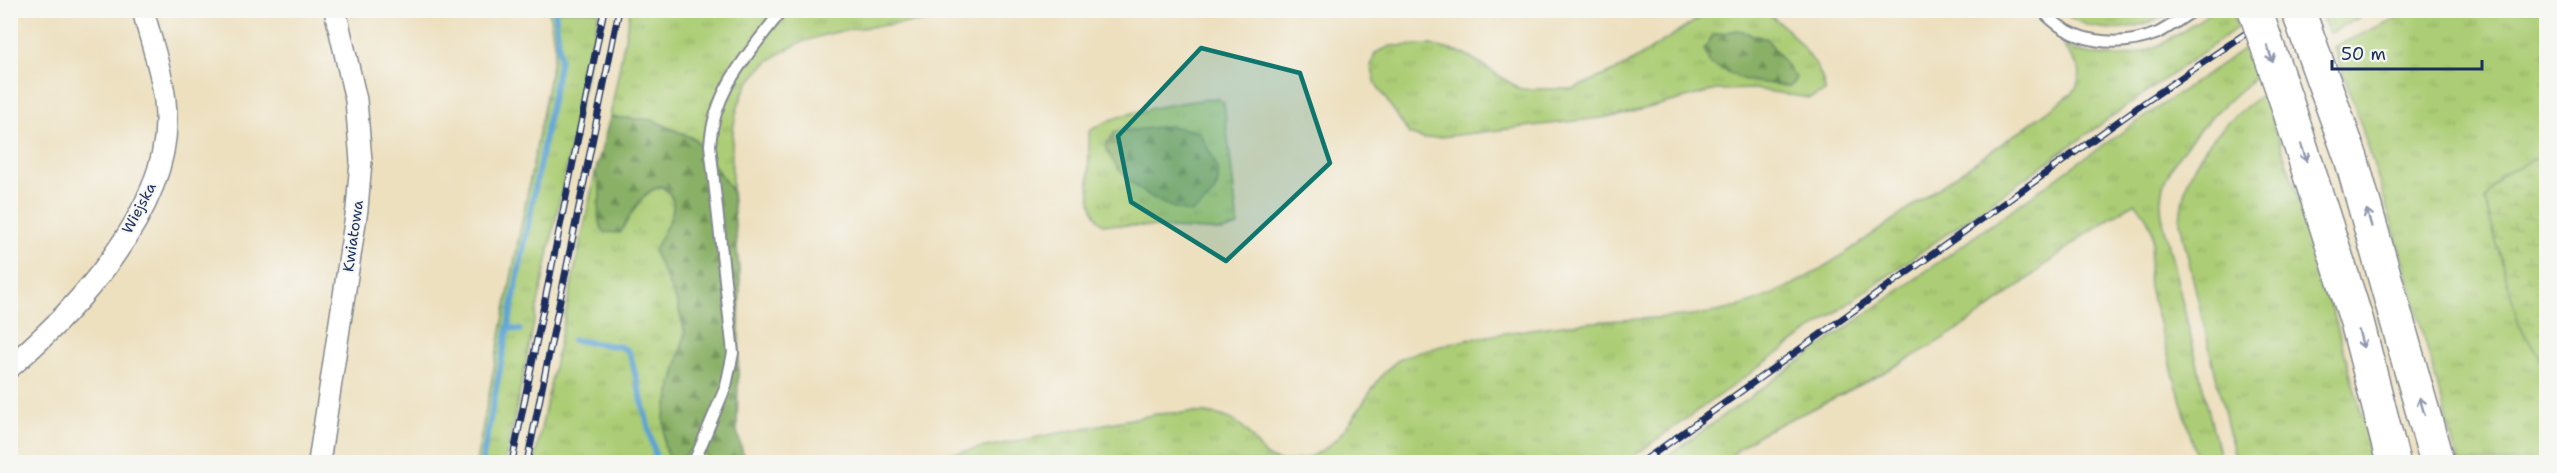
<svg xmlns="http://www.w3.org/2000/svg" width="2557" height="473" viewBox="0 0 2557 473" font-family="'Shantell Sans',sans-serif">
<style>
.grass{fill:url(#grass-tufts);stroke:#647e6a;stroke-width:1.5}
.forest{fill:url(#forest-firs);stroke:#527062;stroke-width:1.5}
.wetland{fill:url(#wetland-marsh);stroke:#647e6a;stroke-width:1.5}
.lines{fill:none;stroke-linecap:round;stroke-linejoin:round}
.stream{stroke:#5ca3d2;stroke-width:6}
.service-casing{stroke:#84888e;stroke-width:14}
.minor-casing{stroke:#84888e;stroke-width:24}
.motorway-casing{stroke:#84888e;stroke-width:36}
.service{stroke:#fff;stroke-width:10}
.minor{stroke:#fff;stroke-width:21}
.motorway{stroke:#fff;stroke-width:33}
.rail-casing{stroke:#1b2f5e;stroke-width:7}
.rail{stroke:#f6f6f2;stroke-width:4.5;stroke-dasharray:14;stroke-linecap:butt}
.motorway-bridge-casing{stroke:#84888e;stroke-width:36;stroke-linecap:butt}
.motorway-bridge{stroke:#fff;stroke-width:33}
.oneway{stroke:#8d97ae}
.marked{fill:#0f766e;fill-opacity:0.2;stroke:#0f766e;stroke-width:4.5;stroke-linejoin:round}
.labels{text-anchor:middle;stroke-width:4.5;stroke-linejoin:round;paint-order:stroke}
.street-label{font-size:15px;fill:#1b2f5e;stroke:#f6f6f2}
</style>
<defs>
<pattern id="grass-tufts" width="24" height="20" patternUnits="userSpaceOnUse" patternTransform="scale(1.5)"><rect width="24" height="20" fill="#accd75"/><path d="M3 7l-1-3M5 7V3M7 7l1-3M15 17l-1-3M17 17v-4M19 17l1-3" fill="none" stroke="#93b068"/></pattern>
<pattern id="forest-firs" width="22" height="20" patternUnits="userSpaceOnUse" patternTransform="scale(1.5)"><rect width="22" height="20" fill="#89b066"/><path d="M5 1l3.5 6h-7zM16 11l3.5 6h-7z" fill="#6f9057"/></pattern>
<pattern id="wetland-marsh" width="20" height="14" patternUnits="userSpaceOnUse" patternTransform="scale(1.5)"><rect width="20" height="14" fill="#accd75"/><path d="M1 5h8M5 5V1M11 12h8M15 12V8" fill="none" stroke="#93b068"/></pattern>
</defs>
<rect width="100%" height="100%" fill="#f6f6f2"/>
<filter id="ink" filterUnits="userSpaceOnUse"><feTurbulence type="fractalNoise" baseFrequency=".0167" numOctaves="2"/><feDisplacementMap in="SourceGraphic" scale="12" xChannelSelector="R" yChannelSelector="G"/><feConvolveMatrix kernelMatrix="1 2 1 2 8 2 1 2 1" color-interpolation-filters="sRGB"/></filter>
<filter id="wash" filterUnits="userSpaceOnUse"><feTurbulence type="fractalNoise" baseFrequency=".008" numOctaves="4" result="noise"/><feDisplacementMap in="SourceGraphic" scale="24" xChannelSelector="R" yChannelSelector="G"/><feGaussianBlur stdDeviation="1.35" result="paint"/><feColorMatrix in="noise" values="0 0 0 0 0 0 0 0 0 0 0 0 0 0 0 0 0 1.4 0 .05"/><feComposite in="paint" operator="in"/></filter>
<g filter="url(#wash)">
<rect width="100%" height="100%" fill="#ede0bf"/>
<!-- grass -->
<g class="grass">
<polygon points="549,11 599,11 505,462 476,462 555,49"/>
<path d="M630 11H1082C1053 14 1024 12 995 13 969 14 944 19 918 22 860 28 784 30 748 84 728 116 732 156 732 191L695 139 652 120 610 117Z"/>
<path d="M1711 11C1727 11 1748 7 1763 12 1785 21 1825 68 1825 92L1809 98 1755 89 1716 90 1617 116 1424 139 1409 134 1376 84 1371 66 1375 53 1391 46 1431 45 1465 54 1520 89H1573L1621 68Z"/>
<path d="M2060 11H2176C2137 30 2098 39 2060 11Z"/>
<path d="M2213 11H2232L2238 27 1625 462H908L1157 414C1183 413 1216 408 1239 424 1260 438 1256 464 1291 461 1356 455 1365 369 1409 355 1469 336 1543 326 1606 321 1642 318 1680 318 1716 312 1789 298 1850 250 1910 208 1964 170 2019 132 2073 93 2087 70 2077 65 2063 46 2132 71 2158 48 2213 11Z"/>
<polygon points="2320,11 2320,10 2371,11 2329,34"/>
<path d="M2411 11H2546V462H2458C2421 323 2383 183 2334 47Z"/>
<path d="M2245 48 2256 77C2225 102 2175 148 2163 187 2158 203 2163 222 2167 238L2221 462H2198L2149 287C2144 245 2168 242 2136 203 2079 233 2033 278 1981 314 1929 350 1871 380 1814 408 1784 423 1748 435 1726 462H1659L2083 159Z"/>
<path d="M2263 94C2306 215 2342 338 2374 462H2236L2180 223C2183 163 2216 128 2263 94Z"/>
<path d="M1217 98 1224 103 1238 226 1222 231 1103 224C1083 211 1090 155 1089 132 1114 111 1183 102 1217 98Z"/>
<path d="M595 174 602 186 598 209 620 233C631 215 640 193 661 186 688 202 664 232 654 252L677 302 685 333 664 417 679 460 693 448 705 452 709 462H534Z"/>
</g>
<!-- forest -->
<g class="forest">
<polygon points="1737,30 1767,39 1796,78 1790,87 1745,80 1710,64 1704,49 1713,35"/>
<path d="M610 117 652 120 695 139 732 191 740 280 737 431 745 462H709L705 452 693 448 679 460 669 458 664 445V417L685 333 677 302 654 252C660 230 690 204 661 186 640 192 631 215 620 233L604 232C590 212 608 197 595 174Z"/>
<path d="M1170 126 1199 132C1219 168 1233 188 1190 213 1154 204 1120 181 1105 146L1115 132Z"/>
</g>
<!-- wetland -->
<polygon class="wetland" points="2546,154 2546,368 2519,325 2485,200 2500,175"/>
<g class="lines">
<!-- stream -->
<g class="stream">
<polyline points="507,328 520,330"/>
<polyline points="573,340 621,347 628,351 632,361 657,462"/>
<polyline points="482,462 560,59 555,10"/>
</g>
</g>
</g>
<g filter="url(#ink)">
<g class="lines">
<!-- service casing -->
<g class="service-casing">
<g id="service">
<path d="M2042 10C2071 44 2118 49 2158 33 2170 27 2182 18 2194 10"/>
<path d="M694 462 726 386 733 353 710 145C714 88 749 54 782 10"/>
</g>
</g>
<!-- minor casing -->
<g class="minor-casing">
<g id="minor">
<path d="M10 367C75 311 166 213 166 122 167 85 152 46 143 10"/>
<polyline points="319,462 357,209 361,161 356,100 335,10"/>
</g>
</g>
<!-- motorway casing -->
<g class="motorway-casing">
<g id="motorway">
<polyline points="2298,10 2351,158 2437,462"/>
<polyline points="2285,97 2357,322 2393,462"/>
</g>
</g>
<!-- service -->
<use href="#service" class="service"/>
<!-- minor -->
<use href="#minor" class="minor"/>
<!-- motorway -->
<use href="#motorway" class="motorway"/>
<!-- rail casing -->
<g class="rail-casing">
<g id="rail">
<polyline points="512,462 604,10"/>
<polyline points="527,462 619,10"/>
<polyline points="1642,462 2144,103 2280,10"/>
</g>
</g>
<!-- rail -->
<use href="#rail" class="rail"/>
<!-- motorway-bridge casing -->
<g class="motorway-bridge-casing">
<polyline id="motorway-bridge" points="2255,10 2285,97"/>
</g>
<!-- motorway-bridge -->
<use href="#motorway-bridge" class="motorway-bridge"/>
</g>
<!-- one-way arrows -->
<defs><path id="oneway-shaft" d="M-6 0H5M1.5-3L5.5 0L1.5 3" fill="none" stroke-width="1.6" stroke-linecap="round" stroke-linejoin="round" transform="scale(1.5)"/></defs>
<g class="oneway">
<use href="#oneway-shaft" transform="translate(2270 54) rotate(71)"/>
<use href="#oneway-shaft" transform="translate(2304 153) rotate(72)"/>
<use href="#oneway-shaft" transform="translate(2369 218) rotate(-106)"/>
<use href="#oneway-shaft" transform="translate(2361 339) rotate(75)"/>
<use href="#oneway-shaft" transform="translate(2422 406) rotate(-106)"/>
</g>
</g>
<!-- marked area -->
<path class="marked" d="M1201 48 1300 73 1330 163 1226 261 1131 202 1118 136Z"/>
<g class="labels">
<!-- street labels -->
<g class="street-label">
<text transform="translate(139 208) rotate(-62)" y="5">Wiejska</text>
<text transform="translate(353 236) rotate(-82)" y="5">Kwiatowa</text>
</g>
</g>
<!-- margin -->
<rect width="2557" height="473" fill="none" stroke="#f6f6f2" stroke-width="36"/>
<!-- scale -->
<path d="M2332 60v9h150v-9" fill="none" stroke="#1b2f5e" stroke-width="3"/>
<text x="2341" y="60" font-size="18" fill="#1b2f5e" stroke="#f6f6f2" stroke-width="4.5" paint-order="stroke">50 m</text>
</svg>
